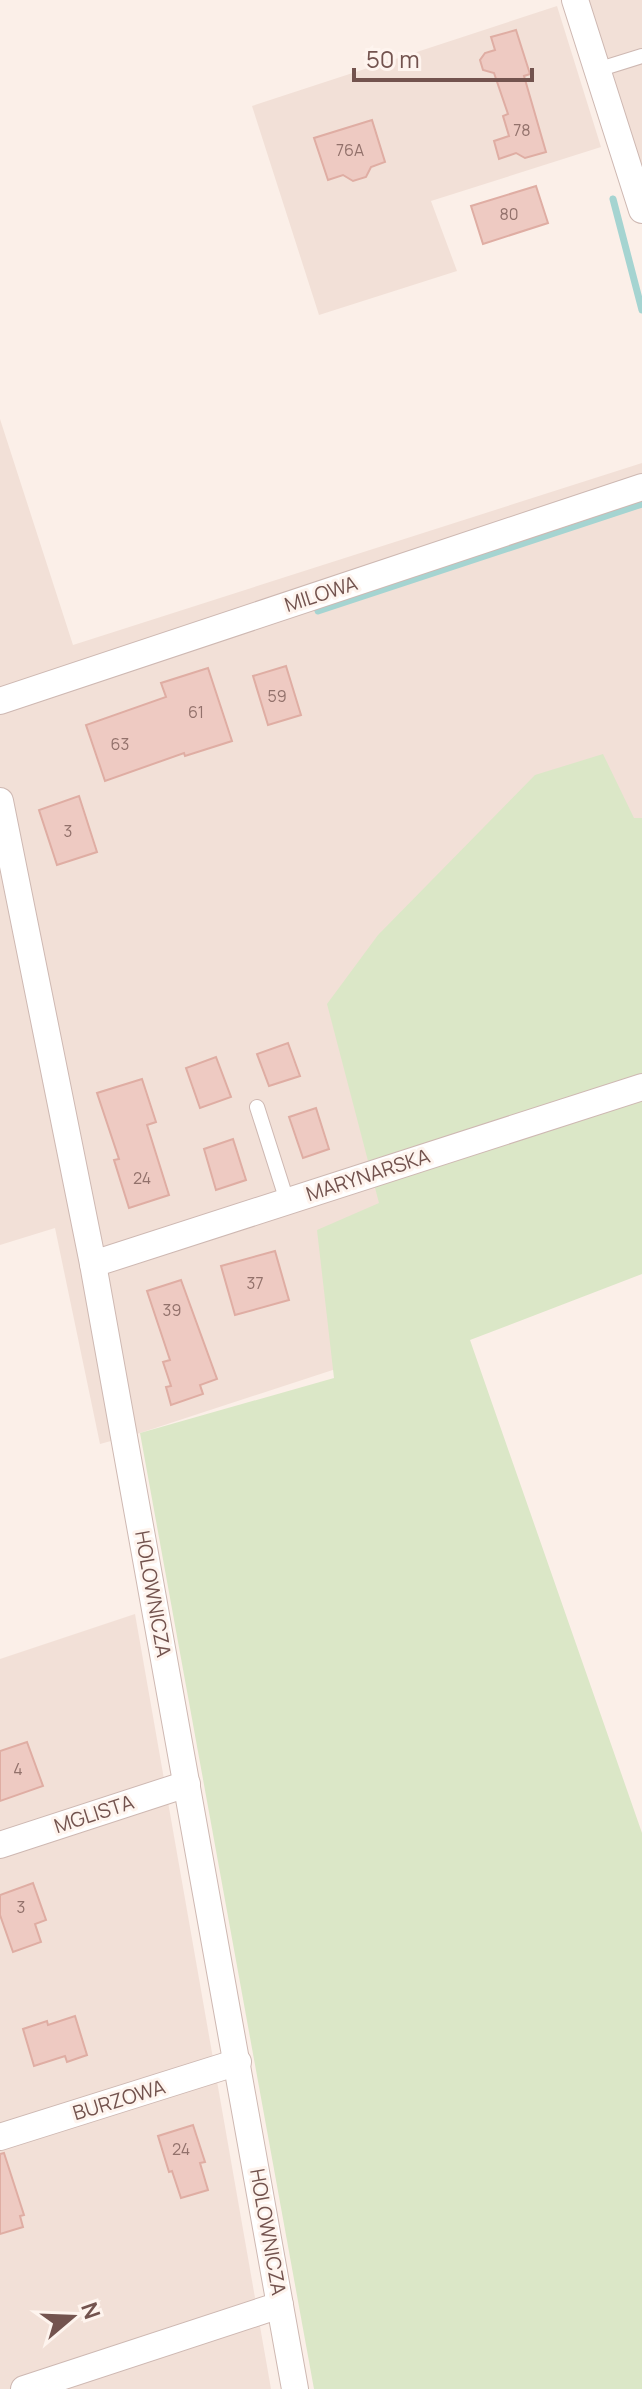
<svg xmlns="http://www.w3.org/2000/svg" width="642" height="2389" viewBox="0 0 642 2389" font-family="Manrope,sans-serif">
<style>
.residential{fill:#f2e0d7}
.green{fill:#dbe7c7}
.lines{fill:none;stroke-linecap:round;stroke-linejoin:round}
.stream{stroke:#a5d4d1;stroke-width:7}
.building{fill:#eecac2;stroke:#dfada3;stroke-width:2}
.lane-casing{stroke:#ceb8b2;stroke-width:16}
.street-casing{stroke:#ceb8b2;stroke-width:28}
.lane{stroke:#fff;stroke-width:14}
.street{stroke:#fff;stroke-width:26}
.labels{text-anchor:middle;stroke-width:6;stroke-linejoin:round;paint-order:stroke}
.number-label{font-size:16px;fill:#92716b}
.street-label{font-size:20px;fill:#73534e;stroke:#fef4ee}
</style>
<rect width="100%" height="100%" fill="#fbefe8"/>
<!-- residential -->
<g class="residential">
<polygon points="588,0 642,0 642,169"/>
<polygon points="557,6 601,147 431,201 457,271 319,315 252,106"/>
<polygon points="0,419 73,645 642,463 642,1269 140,1433 100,1444 55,1228 0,1245"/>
<polygon points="135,1614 271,2389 0,2389 0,1659"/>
</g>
<!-- green -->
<polygon class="green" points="603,754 634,818 642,818 642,1274 470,1340 642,1833 642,2389 314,2389 140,1433 334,1378 317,1230 379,1203 327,1004 378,935 535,775"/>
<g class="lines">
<!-- stream -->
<g class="stream">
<polyline points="613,199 642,310"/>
<polyline points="318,611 642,504"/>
</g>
</g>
<!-- building -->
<g class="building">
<polygon points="516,30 530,74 524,76 546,152 525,158 516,153 499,159 494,141 509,136 503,116 508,114 494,73 483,70 480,60 485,53 495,50 491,37"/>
<polygon points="372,120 385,162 371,167 366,177 353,181 343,175 328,180 314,138"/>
<polygon points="536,186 548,223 483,244 471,206"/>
<polygon points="286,666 301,715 268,725 253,676"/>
<polygon points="208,668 232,741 185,756 184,753 105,781 86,725 166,697 161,683"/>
<polygon points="79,796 97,852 57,865 39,810"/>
<polygon points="288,1043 300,1076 269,1086 257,1054"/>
<polygon points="216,1057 231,1097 200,1108 186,1068"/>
<polygon points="142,1079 156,1122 147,1125 169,1195 129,1208 114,1160 119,1159 97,1093"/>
<polygon points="316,1108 329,1149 303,1158 289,1117"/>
<polygon points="233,1139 246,1180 216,1190 204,1149"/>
<polygon points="275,1251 289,1300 235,1315 221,1266"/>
<polygon points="181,1280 217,1379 200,1385 203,1394 171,1405 166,1387 171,1386 163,1362 170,1360 147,1291"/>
<polygon points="27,1742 43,1786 0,1801 0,1751"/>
<polygon points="33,1883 46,1920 35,1924 41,1942 13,1952 0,1915 0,1895"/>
<polygon points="75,2016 87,2055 67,2062 65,2056 34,2066 23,2029 47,2021 48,2025"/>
<polygon points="193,2125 205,2162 200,2163 208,2190 181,2198 172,2171 169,2172 158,2136"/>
<polygon points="4,2153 24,2215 20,2216 23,2227 0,2234 0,2154"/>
</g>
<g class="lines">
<!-- lane casing -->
<g class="lane-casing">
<g id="lane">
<polyline points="597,70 642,56"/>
<polyline points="257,1107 287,1201"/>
</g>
</g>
<!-- street casing -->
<g class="street-casing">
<g id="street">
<polyline points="575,0 642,210"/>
<polyline points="0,701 642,487"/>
<polyline points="0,801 93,1264 295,2389"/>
<polyline points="93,1264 642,1087"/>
<polyline points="0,1845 187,1784"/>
<polyline points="0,2137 238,2062"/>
<polyline points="24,2389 280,2305"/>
</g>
</g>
<!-- lane -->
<use href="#lane" class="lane"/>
<!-- street -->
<use href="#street" class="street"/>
</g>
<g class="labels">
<!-- number labels -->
<g class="number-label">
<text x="522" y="136">78</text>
<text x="350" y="156">76A</text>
<text x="509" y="220">80</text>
<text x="277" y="702">59</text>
<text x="196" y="718">61</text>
<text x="120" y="750">63</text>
<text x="68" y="837">3</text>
<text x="142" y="1184">24</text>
<text x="255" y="1289">37</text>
<text x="172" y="1316">39</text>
<text x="18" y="1775">4</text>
<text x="21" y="1913">3</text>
<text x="181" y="2155">24</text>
</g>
<!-- street labels -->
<g class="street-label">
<text transform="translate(321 594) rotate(-18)" y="7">MILOWA</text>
<text transform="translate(368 1175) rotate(-18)" y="7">MARYNARSKA</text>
<text transform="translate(153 1594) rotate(80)" y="7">HOLOWNICZA</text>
<text transform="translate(94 1814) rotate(-18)" y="7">MGLISTA</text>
<text transform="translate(119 2100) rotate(-17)" y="7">BURZOWA</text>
<text transform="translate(268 2232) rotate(80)" y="7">HOLOWNICZA</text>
</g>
</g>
<!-- north arrow -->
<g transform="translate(72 2317) rotate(71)" stroke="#fef4ee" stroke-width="6" paint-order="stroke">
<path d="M0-6L14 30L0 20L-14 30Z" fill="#73534e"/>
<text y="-12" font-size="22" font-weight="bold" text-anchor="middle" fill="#73534e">N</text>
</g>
<!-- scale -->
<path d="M354 68v12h178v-12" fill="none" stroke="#73534e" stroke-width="4"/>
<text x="366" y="68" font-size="24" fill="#73534e" stroke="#fef4ee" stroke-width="6" paint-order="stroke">50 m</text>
</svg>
